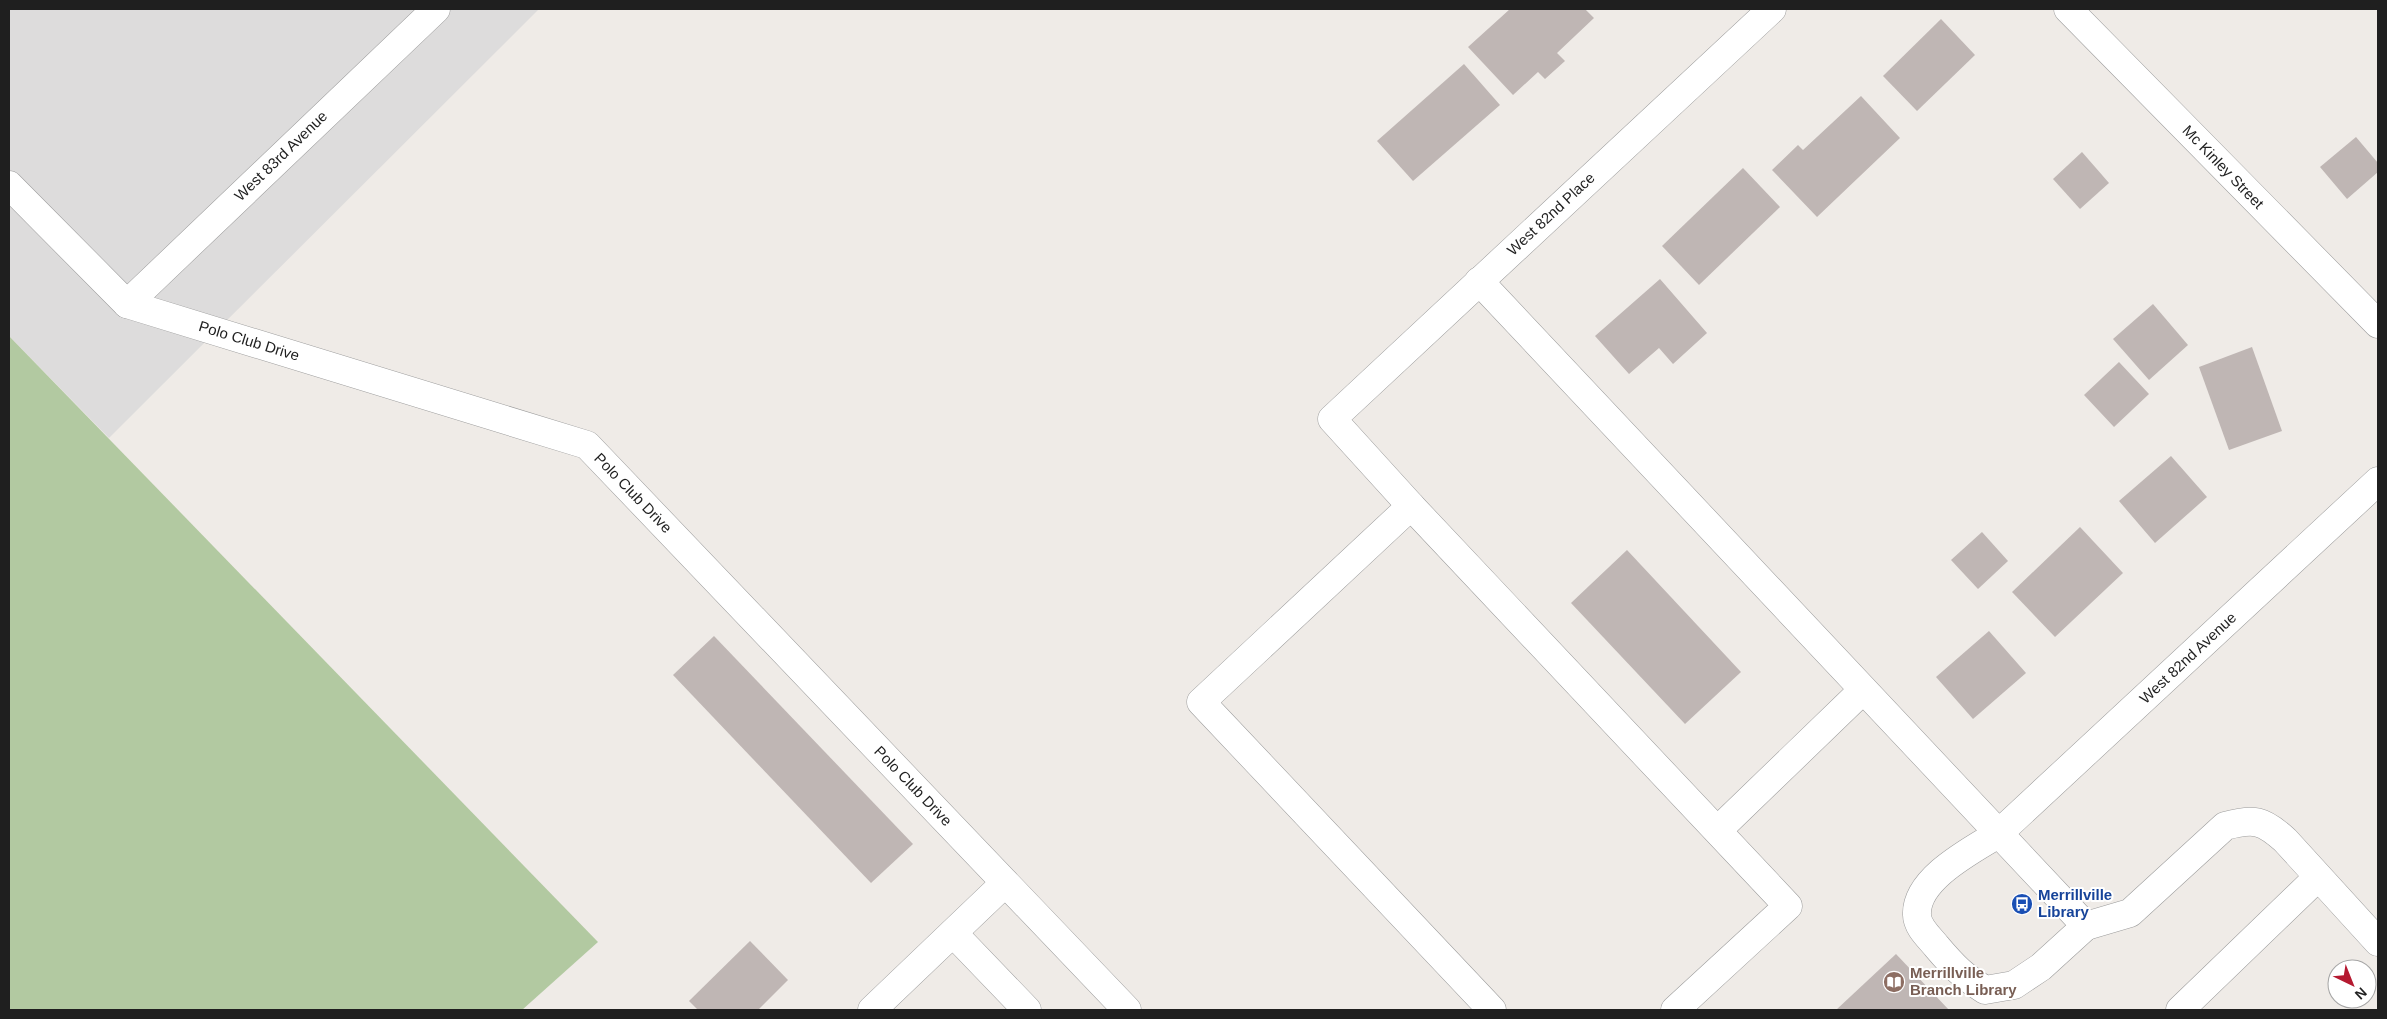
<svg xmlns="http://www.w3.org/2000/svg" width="2387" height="1019" viewBox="0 0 2387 1019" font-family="Helvetica,sans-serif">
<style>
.residential{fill:#dddcdc}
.forest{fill:#b2c9a1}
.building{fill:#bfb6b4}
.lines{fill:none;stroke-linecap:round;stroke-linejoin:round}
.minor-casing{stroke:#9c9c9c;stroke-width:29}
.minor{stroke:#fff;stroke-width:28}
.labels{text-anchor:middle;stroke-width:4;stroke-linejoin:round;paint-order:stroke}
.street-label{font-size:15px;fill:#1f1f1f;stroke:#fff}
.transit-label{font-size:15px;font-weight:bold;fill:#164399;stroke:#fff;text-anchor:start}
.education-label{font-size:15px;font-weight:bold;fill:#785e54;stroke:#fff;text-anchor:start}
</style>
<rect width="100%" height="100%" fill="#efebe7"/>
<!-- residential -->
<polygon class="residential" points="9,9 539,9 109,438 9,336"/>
<!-- forest -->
<polygon class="forest" points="9,336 598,942 522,1010 9,1010"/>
<!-- building -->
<g class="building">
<polygon points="1510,9 1585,9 1594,18 1557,53 1565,61 1545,79 1538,72 1513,95 1468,47"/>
<polygon points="1941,19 1975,55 1917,111 1883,76"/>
<polygon points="1464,64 1500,105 1413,181 1377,141"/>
<polygon points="1861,96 1900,138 1817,217 1772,170 1798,145 1803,150"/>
<polygon points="2356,137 2378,163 2378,172 2347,199 2320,167"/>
<polygon points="2082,152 2109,183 2080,209 2053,179"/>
<polygon points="1743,168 1780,207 1699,285 1662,246"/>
<polygon points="1660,279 1707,333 1673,364 1659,348 1629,374 1595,336"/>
<polygon points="2153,304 2188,345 2149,380 2113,339"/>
<polygon points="2252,347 2282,431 2229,450 2199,367"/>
<polygon points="2119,362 2149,394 2114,427 2084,395"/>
<polygon points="2171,456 2207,497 2155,543 2119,501"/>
<polygon points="2080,527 2123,573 2055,637 2012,592"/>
<polygon points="1982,532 2008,561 1978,589 1951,560"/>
<polygon points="1627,550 1741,672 1685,724 1571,603"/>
<polygon points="1989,631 2026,673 1973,719 1936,677"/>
<polygon points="714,636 913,844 871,883 673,675"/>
<polygon points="750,941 788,980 758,1010 698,1010 689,1001"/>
<polygon points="1896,954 1949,1010 1836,1010"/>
</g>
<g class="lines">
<!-- minor casing -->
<g class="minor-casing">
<g id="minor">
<polyline points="2068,9 2378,324"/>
<polyline points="9,185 127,304 587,445 1127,1010"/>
<path d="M1479 281 2086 926 2130 913 2225 826C2254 818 2263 820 2285 840L2378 942"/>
<polyline points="127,304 436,9"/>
<polyline points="1411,506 1332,419 1772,9"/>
<polyline points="1718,830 1863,690"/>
<path d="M2086 926 2041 967 2014 985 1985 990C1963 976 1954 967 1937 947 1930 938 1917 927 1917 915 1915 879 1972 850 1998 834L2378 481"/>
<polyline points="953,933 1027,1010"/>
<polyline points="872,1010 1005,883"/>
<polyline points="1492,1010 1201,702 1411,506 1788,906 1675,1010"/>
<polyline points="2180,1010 2318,877"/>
</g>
</g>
<!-- minor -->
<use href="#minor" class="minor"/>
</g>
<!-- icons -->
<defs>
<g id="bus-disc" transform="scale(1.125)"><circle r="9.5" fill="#1a4fb4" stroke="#fff"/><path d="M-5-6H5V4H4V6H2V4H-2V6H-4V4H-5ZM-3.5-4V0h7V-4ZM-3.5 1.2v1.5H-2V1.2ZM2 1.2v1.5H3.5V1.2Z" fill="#fff"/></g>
<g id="library-disc" transform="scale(1.125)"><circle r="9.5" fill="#8d6e63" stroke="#fff"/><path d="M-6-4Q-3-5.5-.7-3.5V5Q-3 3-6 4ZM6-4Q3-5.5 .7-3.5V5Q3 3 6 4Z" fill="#fff"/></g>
</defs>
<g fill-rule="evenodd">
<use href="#bus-disc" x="2022" y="904"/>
<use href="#library-disc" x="1894" y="982"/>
</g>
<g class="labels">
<!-- street labels -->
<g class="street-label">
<text transform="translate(281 156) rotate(-44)" y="5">West 83rd Avenue</text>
<text transform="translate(2223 167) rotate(46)" y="5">Mc Kinley Street</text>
<text transform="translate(1551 214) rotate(-43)" y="5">West 82nd Place</text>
<text transform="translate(249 341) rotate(17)" y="5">Polo Club Drive</text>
<text transform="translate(633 493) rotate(46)" y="5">Polo Club Drive</text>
<text transform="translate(2188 658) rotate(-43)" y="5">West 82nd Avenue</text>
<text transform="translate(913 786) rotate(46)" y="5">Polo Club Drive</text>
</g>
<!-- transit labels -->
<g class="transit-label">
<text x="2038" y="900">Merrillville<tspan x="2038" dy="17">Library</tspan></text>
</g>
<!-- education labels -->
<g class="education-label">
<text x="1910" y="978">Merrillville<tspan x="1910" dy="17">Branch Library</tspan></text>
</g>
</g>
<!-- border -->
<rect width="2387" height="1019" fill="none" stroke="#1f1f1f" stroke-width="20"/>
<!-- north arrow -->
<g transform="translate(2352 984) rotate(137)"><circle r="24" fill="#ffffff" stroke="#a5a5a5"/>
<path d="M0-4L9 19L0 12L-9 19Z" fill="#b51930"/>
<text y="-8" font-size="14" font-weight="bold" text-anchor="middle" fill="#1f1f1f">N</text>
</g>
</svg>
